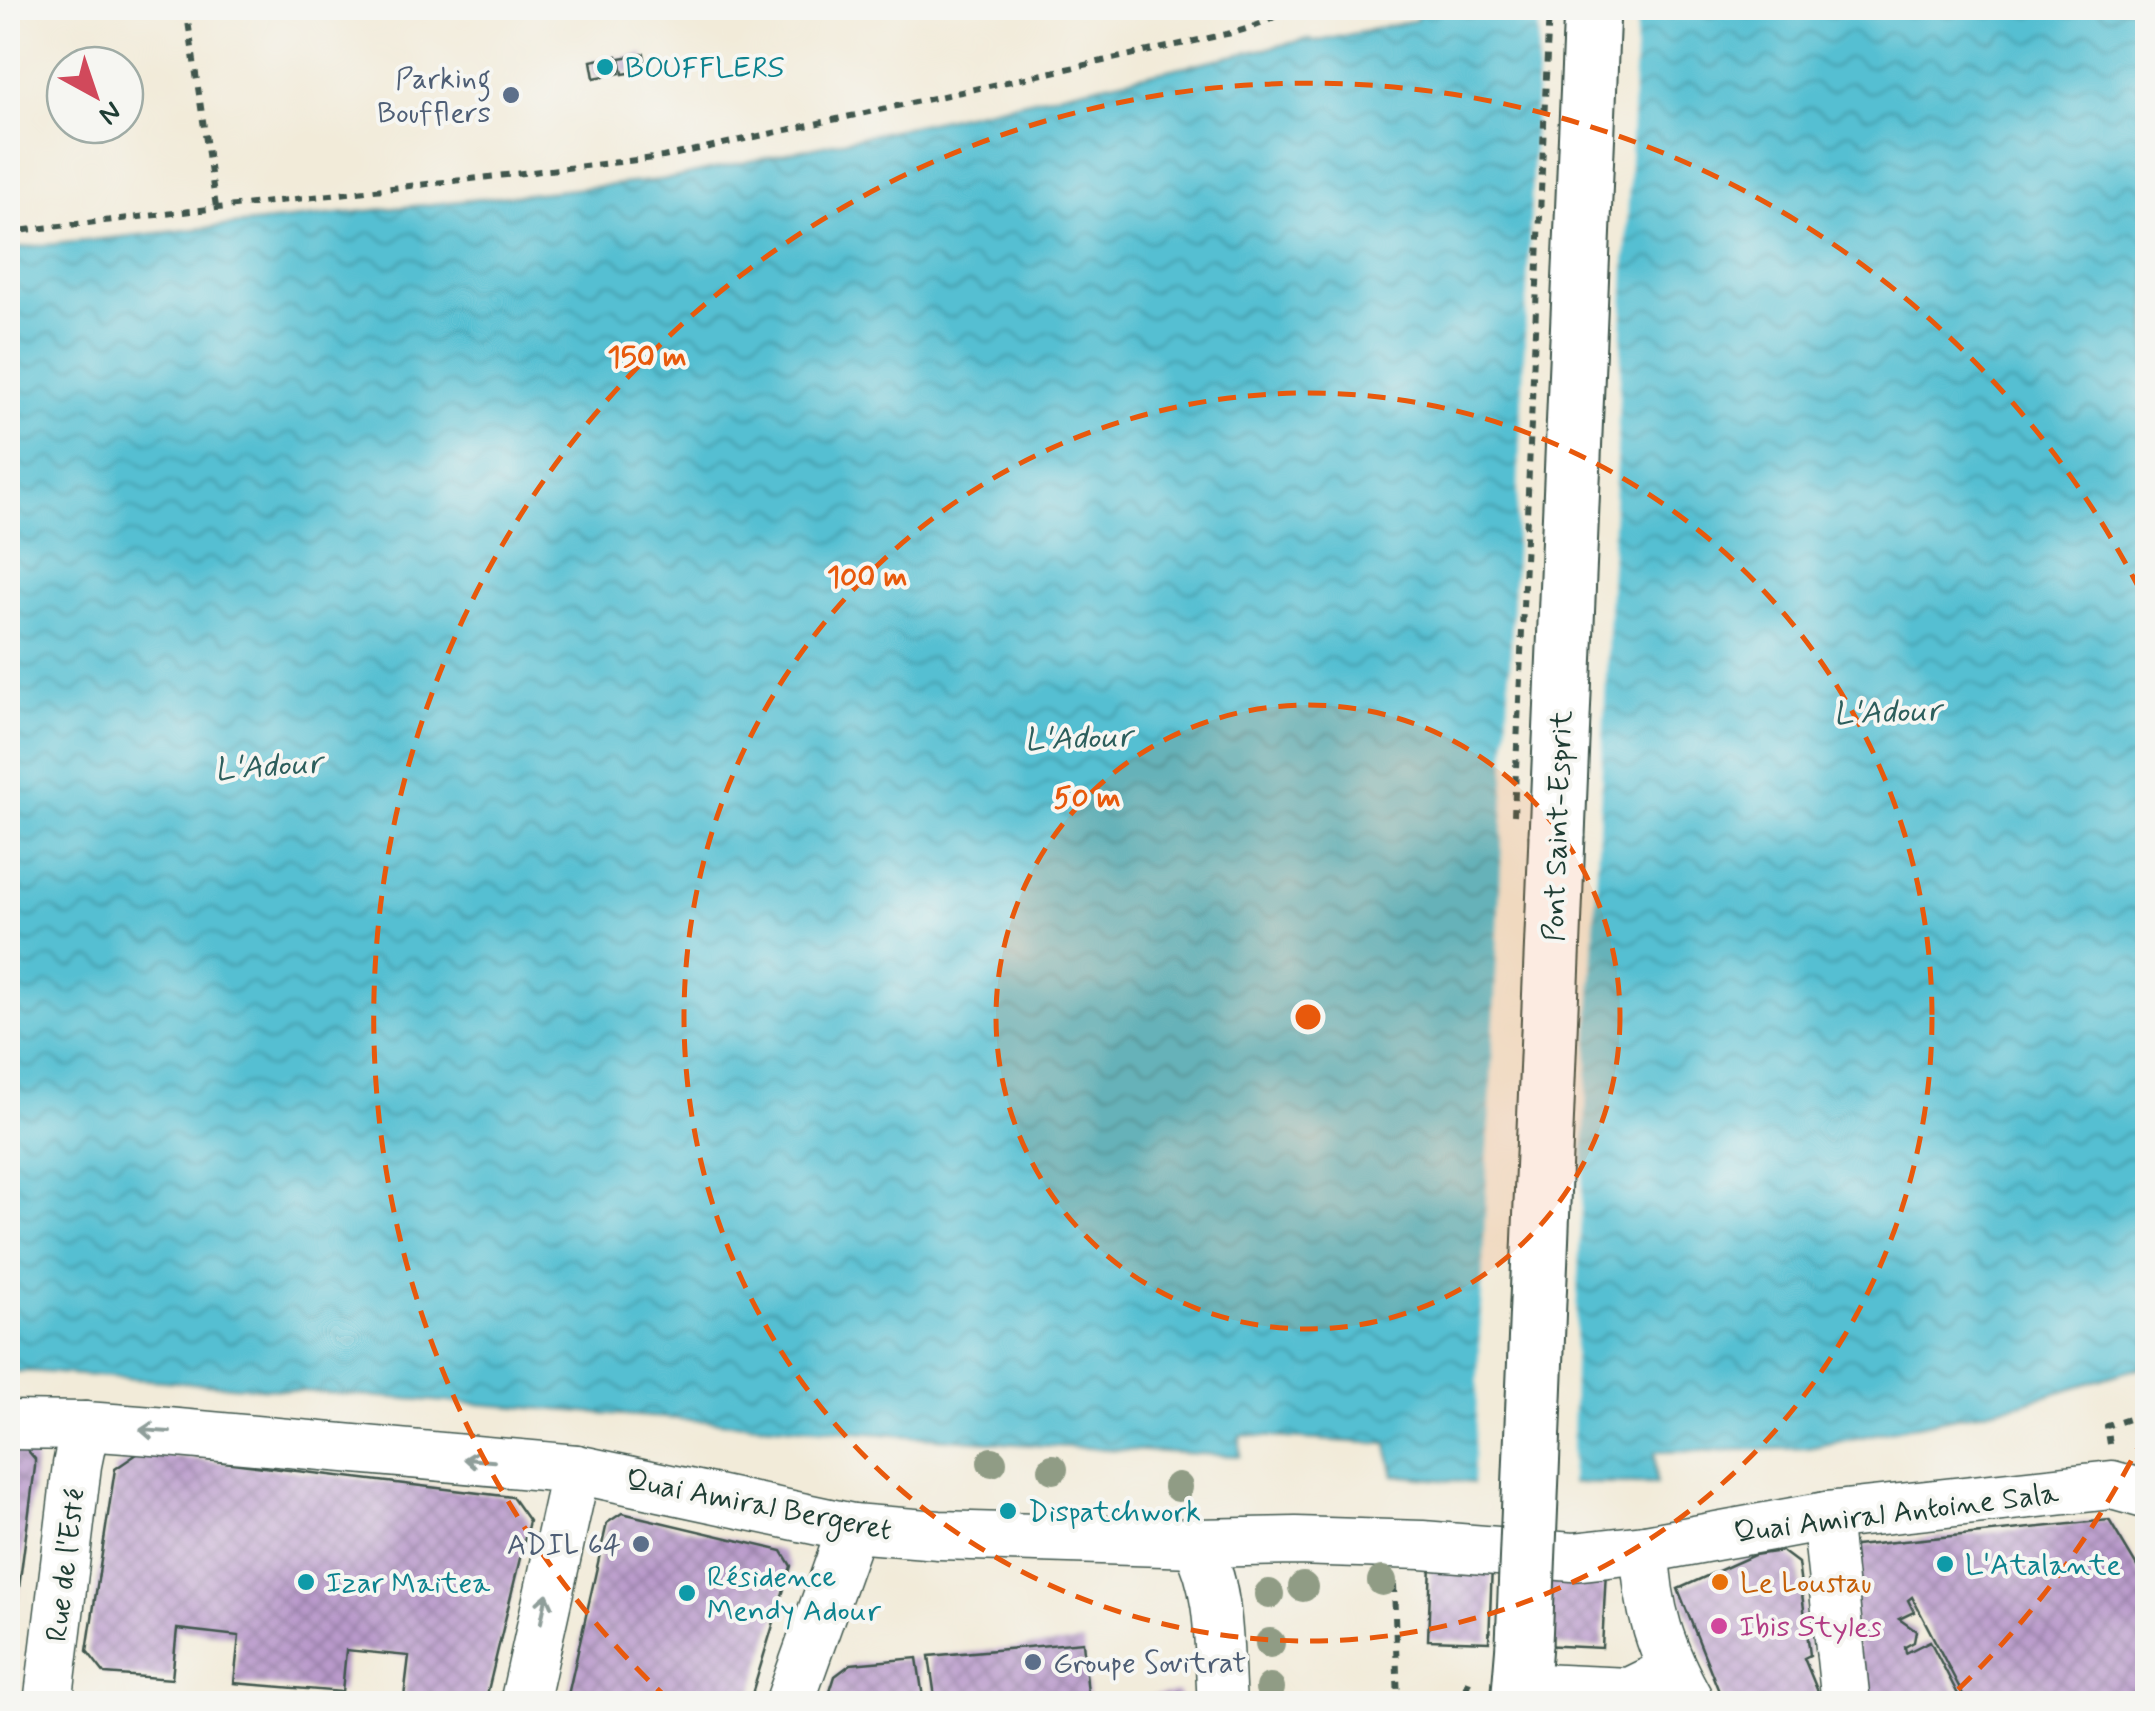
<svg xmlns="http://www.w3.org/2000/svg" width="2155" height="1711" viewBox="0 0 2155 1711" font-family="Mynerve,sans-serif">
<style>
.water{fill:url(#water-waves);stroke:#3a7e83;stroke-width:2.5}
.pier{fill:#f2ebd9}
.building{fill:url(#building-cross-hatch)}
.lines{fill:none;stroke-linecap:round;stroke-linejoin:round}
.street-casing{stroke:#3f574d;stroke-width:51}
.secondary-casing{stroke:#3f574d;stroke-width:59}
.path{stroke:#3f574d;stroke-width:6;stroke-dasharray:8 8;stroke-linecap:butt}
.street{stroke:#fff;stroke-width:48}
.secondary{stroke:#fff;stroke-width:55}
.secondary-bridge-casing{stroke:#3f574d;stroke-width:59;stroke-linecap:butt}
.path-bridge{stroke:#3f574d;stroke-width:6;stroke-dasharray:8 8;stroke-linecap:butt}
.secondary-bridge{stroke:#fff;stroke-width:55}
.tree{fill:#909c85}
.oneway{stroke:#8f9e9a}
.ring{fill:none;stroke:#e8590c;stroke-width:5;stroke-dasharray:18 12}
.culture-dot{fill:#0f9aa8;stroke:#f6f6f2;stroke-width:4}
.service-dot{fill:#5c6f8a;stroke:#f6f6f2;stroke-width:4}
.food-dot{fill:#e8710a;stroke:#f6f6f2;stroke-width:4}
.hotel-dot{fill:#d1479c;stroke:#f6f6f2;stroke-width:4}
.labels{text-anchor:middle;stroke-width:8;stroke-linejoin:round;paint-order:stroke}
.culture-label{font-size:30px;fill:#0d838f;stroke:#f6f6f2;text-anchor:start}
.service-label{font-size:30px;fill:#4e5e75;stroke:#f6f6f2;text-anchor:end}
.street-label{font-size:30px;fill:#1f3d34;stroke:#f6f6f2}
.food-label{font-size:30px;fill:#c56008;stroke:#f6f6f2;text-anchor:start}
.hotel-label{font-size:30px;fill:#b23c85;stroke:#f6f6f2;text-anchor:start}
.water-label{font-size:32px;font-style:italic;fill:#2c5e5c;stroke:#f6f6f2}
.centre{fill:#e8590c;stroke:#f6f6f2;stroke-width:5}
.ring-label{font-size:30px;text-anchor:middle;font-weight:bold;fill:#e8590c;stroke:#f6f6f2;stroke-width:8;stroke-linejoin:round;paint-order:stroke}
</style>
<defs>
<pattern id="water-waves" width="16" height="10" patternUnits="userSpaceOnUse" patternTransform="scale(2.5)"><rect width="16" height="10" fill="#55bfd2"/><path d="M0 5q4-4 8 0t8 0" fill="none" stroke="#469cab"/></pattern>
<pattern id="building-cross-hatch" width="8" height="8" patternUnits="userSpaceOnUse" patternTransform="scale(2.5)"><rect width="8" height="8" fill="#b99acb"/><path d="M0 0l8 8M0 8l8-8" fill="none" stroke="#967fa6"/></pattern>
</defs>
<rect width="100%" height="100%" fill="#f6f6f2"/>
<filter id="ink" filterUnits="userSpaceOnUse"><feTurbulence type="fractalNoise" baseFrequency=".01" numOctaves="2"/><feDisplacementMap in="SourceGraphic" scale="20" xChannelSelector="R" yChannelSelector="G"/><feConvolveMatrix kernelMatrix="1 2 1 2 8 2 1 2 1" color-interpolation-filters="sRGB"/></filter>
<filter id="wash" filterUnits="userSpaceOnUse"><feTurbulence type="fractalNoise" baseFrequency=".0048" numOctaves="4" result="noise"/><feDisplacementMap in="SourceGraphic" scale="40" xChannelSelector="R" yChannelSelector="G"/><feGaussianBlur stdDeviation="2.25" result="paint"/><feColorMatrix in="noise" values="0 0 0 0 0 0 0 0 0 0 0 0 0 0 0 0 0 1.4 0 .05"/><feComposite in="paint" operator="in"/></filter>
<g filter="url(#wash)">
<rect width="100%" height="100%" fill="#f2ebd9"/>
<!-- water -->
<polygon class="water" points="1417,8 2147,8 2147,1365 2022,1403 1808,1448 1655,1452 1656,1484 1473,1483 1394,1475 1387,1444 1240,1435 1240,1456 1033,1445 29,1371 8,1372 8,249 669,179 1309,39 1315,42 1417,20"/>
<!-- pier -->
<polygon class="pier" points="1540,8 1637,8 1574,1358 1571,1488 1473,1488"/>
<g id="blocks">
<!-- building -->
<g class="building">
<polygon points="644,54 647,70 623,74 620,58"/>
<polygon points="617,56 620,73 594,78 591,61"/>
<polygon points="8,1445 23,1445 35,1459 35,1467 11,1648 8,1651"/>
<polygon points="140,1452 512,1497 529,1521 485,1703 404,1697 409,1656 346,1650 342,1692 234,1683 239,1636 177,1629 172,1679 105,1674 87,1651 115,1469"/>
<polygon points="622,1513 782,1551 791,1566 749,1704 566,1704 607,1523"/>
<polygon points="2109,1520 2148,1585 2148,1704 1968,1704 1912,1597 1908,1600 1914,1612 1899,1619 1916,1631 1914,1642 1905,1647 1906,1653 1930,1641 1962,1702 1862,1704 1847,1557 1855,1546"/>
<polygon points="1782,1551 1798,1563 1810,1655 1804,1658 1823,1704 1724,1704 1678,1589 1754,1555"/>
<polygon points="1431,1563 1492,1565 1489,1642 1428,1640"/>
<polygon points="1545,1568 1606,1570 1602,1648 1541,1645"/>
<polygon points="1083,1642 1089,1704 936,1704 929,1656"/>
<polygon points="917,1658 924,1704 826,1704 835,1676 851,1664"/>
<polygon points="1179,1692 1180,1704 1098,1704 1098,1701"/>
</g>
</g>
</g>
<g filter="url(#ink)">
<use href="#blocks" fill-opacity="0" stroke="#3f574d" stroke-width="2.5"/>
<g class="lines">
<!-- street casing -->
<g class="street-casing">
<g id="street">
<polyline points="8,1425 85,1426 167,1432 576,1469 852,1528 939,1535 1196,1543 1296,1541 1422,1545 1573,1557 1645,1549 1826,1516 2112,1485 2148,1495"/>
<polyline points="1826,1516 1846,1704"/>
<path d="M1196 1543C1222 1591 1218 1650 1222 1704"/>
<path d="M1645 1549C1647 1609 1661 1651 1691 1704"/>
<polyline points="1539,1688 1629,1692 1672,1671"/>
<polyline points="48,1704 77,1465 85,1426"/>
<polyline points="524,1704 576,1469"/>
<polyline points="789,1704 852,1528"/>
</g>
</g>
<!-- secondary casing -->
<g class="secondary-casing">
<g id="secondary">
<polyline points="1557,836 1592,8"/>
<polyline points="1519,1704 1524,1644"/>
</g>
</g>
<!-- path -->
<g class="path">
<polyline points="186,8 216,207"/>
<path d="M8 232 663 157 1236 32C1252 27 1273 22 1283 8"/>
<polyline points="2110,1444 2107,1426 2148,1413"/>
<polyline points="1394,1585 1398,1704"/>
<polyline points="1461,1704 1469,1681"/>
</g>
<!-- street -->
<use href="#street" class="street"/>
<!-- secondary -->
<use href="#secondary" class="secondary"/>
<!-- secondary-bridge casing -->
<g class="secondary-bridge-casing">
<polyline id="secondary-bridge" points="1524,1644 1557,836"/>
</g>
<!-- path-bridge -->
<polyline class="path-bridge" points="1514,815 1549,8"/>
<!-- secondary-bridge -->
<use href="#secondary-bridge" class="secondary-bridge"/>
</g>
<!-- trees -->
<g class="tree">
<circle cx="992" cy="1462" r="15"/>
<circle cx="1053" cy="1469" r="15"/>
<circle cx="1178" cy="1487" r="15"/>
<circle cx="1382" cy="1581" r="15"/>
<circle cx="1303" cy="1587" r="15"/>
<circle cx="1269" cy="1594" r="15"/>
<circle cx="1270" cy="1643" r="15"/>
<circle cx="1270" cy="1688" r="15"/>
</g>
<!-- one-way arrows -->
<defs><path id="oneway-shaft" d="M-6 0H5M1.5-3L5.5 0L1.5 3" fill="none" stroke-width="1.6" stroke-linecap="round" stroke-linejoin="round" transform="scale(2.5)"/></defs>
<g class="oneway">
<use href="#oneway-shaft" transform="translate(155 1431) rotate(-176)"/>
<use href="#oneway-shaft" transform="translate(479 1460) rotate(-175)"/>
<use href="#oneway-shaft" transform="translate(544 1608) rotate(-78)"/>
</g>
</g>
<!-- distance rings -->
<circle cx="1308" cy="1017" r="312" fill="#e8590c" fill-opacity=".12"/>
<g class="ring">
<circle cx="1308" cy="1017" r="312"/>
<circle cx="1308" cy="1017" r="624"/>
<path d="M2145 1434A935 935 0 0 1 1946 1701M670 1701A935 935 0 1 1 2145 600"/>
</g>
<!-- markers -->
<g class="culture-dot">
<circle cx="605" cy="67" r="10"/>
<circle cx="1008" cy="1511" r="10"/>
<circle cx="1945" cy="1564" r="10"/>
<circle cx="306" cy="1582" r="10"/>
<circle cx="687" cy="1593" r="10"/>
</g>
<g class="service-dot">
<circle cx="511" cy="95" r="10"/>
<circle cx="641" cy="1544" r="10"/>
<circle cx="1033" cy="1662" r="10"/>
</g>
<circle class="food-dot" cx="1720" cy="1582" r="10"/>
<circle class="hotel-dot" cx="1719" cy="1626" r="10"/>
<g class="labels">
<!-- culture labels -->
<g class="culture-label">
<text x="625" y="77">BOUFFLERS</text>
<text x="1028" y="1521">Dispatchwork</text>
<text x="1965" y="1574">L'Atalante</text>
<text x="707" y="1586">Résidence<tspan x="707" dy="34">Mendy Adour</tspan></text>
<text x="326" y="1592">Izar Maitea</text>
</g>
<!-- service labels -->
<g class="service-label">
<text x="491" y="88">Parking<tspan x="491" dy="34">Boufflers</tspan></text>
<text x="621" y="1554">ADIL 64</text>
<text x="1053" y="1672" text-anchor="start">Groupe Sovitrat</text>
</g>
<!-- street labels -->
<g class="street-label">
<text transform="translate(1557 826) rotate(-88)" y="10">Pont Saint-Esprit</text>
<text transform="translate(759 1504) rotate(11)" y="10">Quai Amiral Bergeret</text>
<text transform="translate(1896 1512) rotate(-7)" y="10">Quai Amiral Antoine Sala</text>
<text transform="translate(65 1565) rotate(-83)" y="10">Rue de l'Esté</text>
</g>
<!-- food labels -->
<g class="food-label">
<text x="1740" y="1592">Le Loustau</text>
</g>
<!-- hotel labels -->
<g class="hotel-label">
<text x="1739" y="1636">Ibis Styles</text>
</g>
<!-- water labels -->
<g class="water-label">
<text transform="translate(1887 711) rotate(-2)" y="11">L'Adour</text>
<text transform="translate(1078 737) rotate(-2)" y="11">L'Adour</text>
<text transform="translate(268 765) rotate(-4)" y="11">L'Adour</text>
</g>
</g>
<circle cx="1308" cy="1017" r="15" class="centre"/>
<g class="ring-label">
<text x="647" y="366">150 m</text>
<text x="867" y="586">100 m</text>
<text x="1087" y="807">50 m</text>
</g>
<!-- margin -->
<rect width="2155" height="1711" fill="none" stroke="#f6f6f2" stroke-width="40"/>
<!-- north arrow -->
<g transform="translate(95 95) rotate(140)"><circle r="48" fill="#f6f6f2" stroke="#a0aca6" stroke-width="2.5"/>
<path d="M0-8L18 38L0 25L-18 38Z" fill="#d1495b"/>
<text y="-15" font-size="28" font-weight="bold" text-anchor="middle" fill="#1f3d34">N</text>
</g>
</svg>
